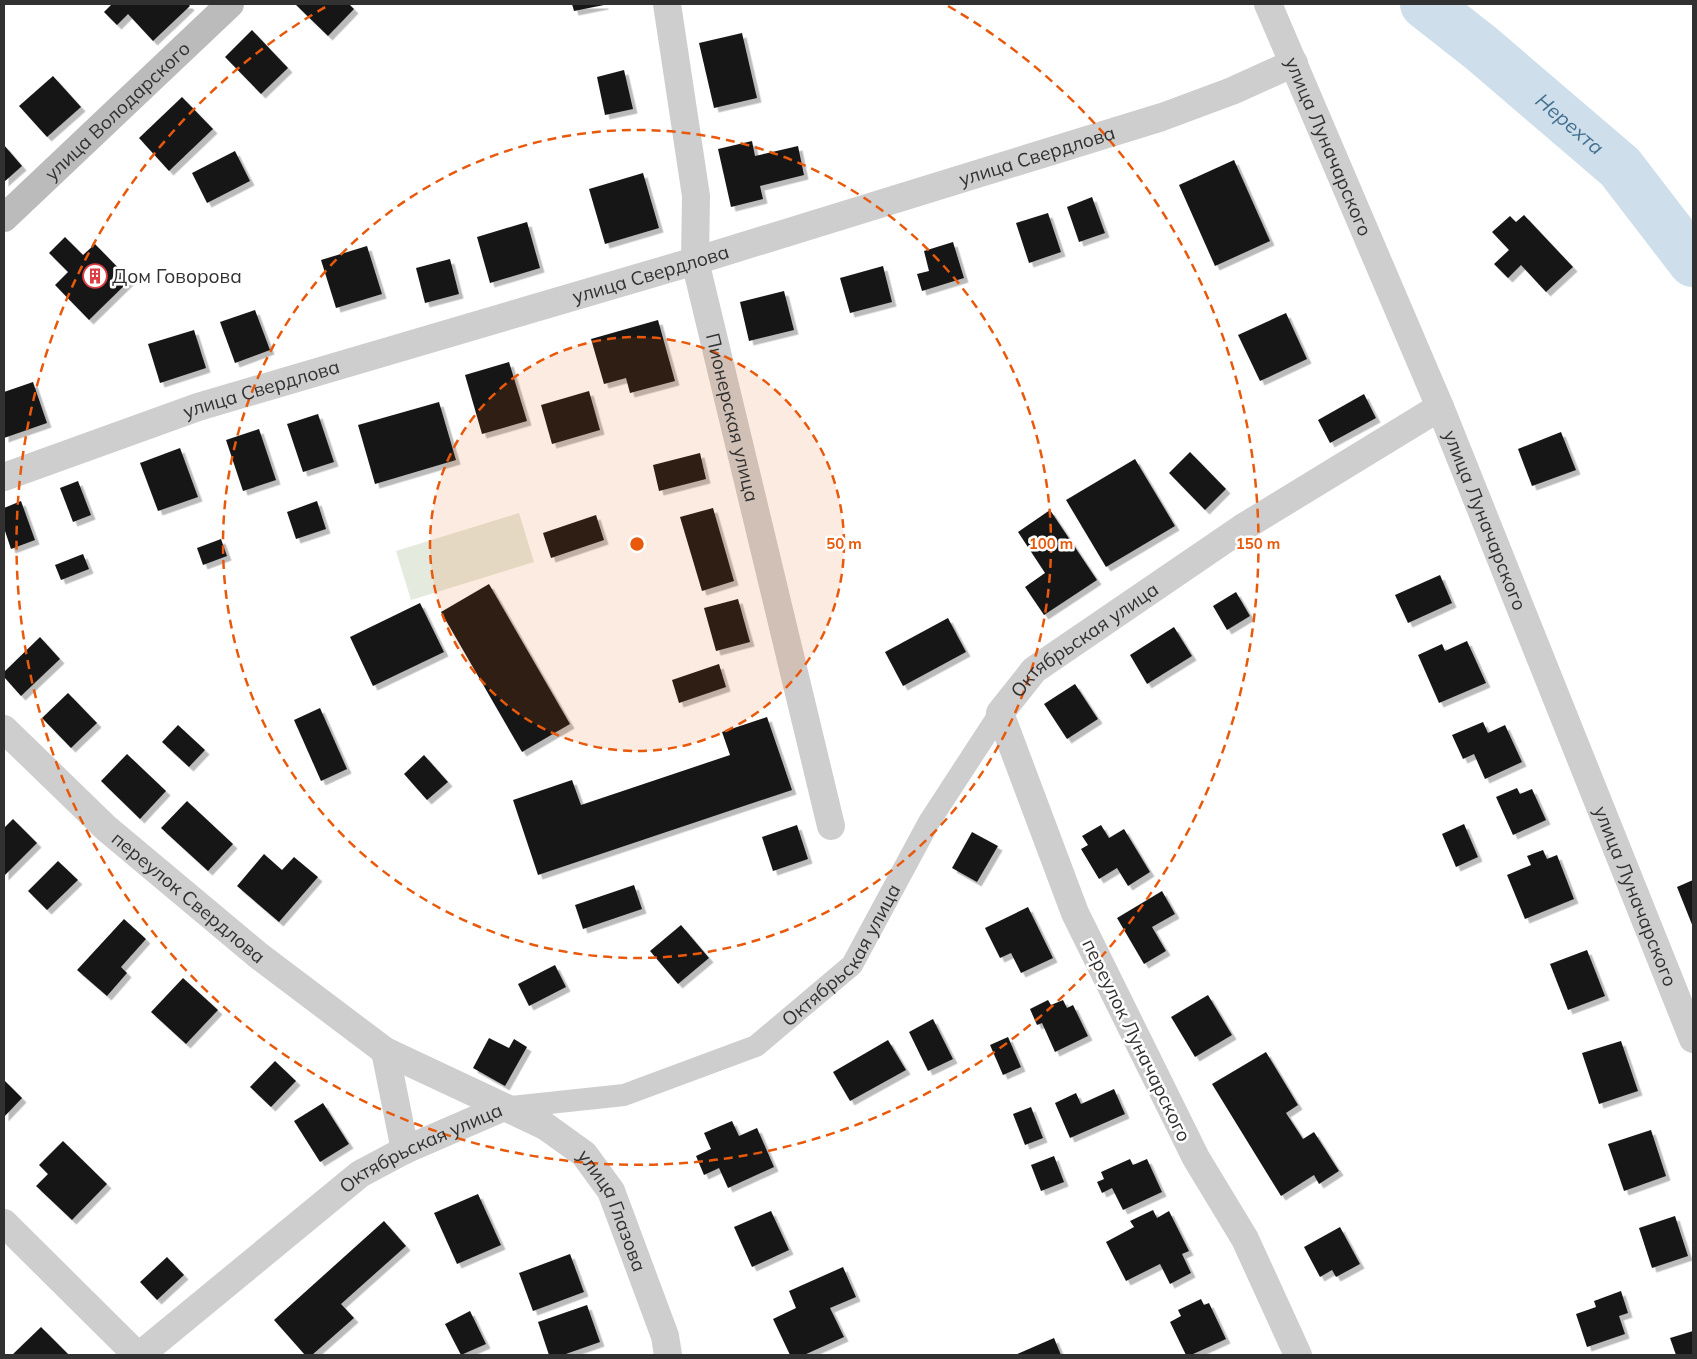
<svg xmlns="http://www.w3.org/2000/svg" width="1697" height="1359" viewBox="0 0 1697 1359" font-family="Mulish,sans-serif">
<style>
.green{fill:#e4eadd}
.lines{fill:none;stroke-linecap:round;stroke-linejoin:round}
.river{stroke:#cedfeb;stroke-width:50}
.building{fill:#181818;filter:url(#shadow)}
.pedestrian{stroke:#cecece;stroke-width:22}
.minor{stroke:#cecece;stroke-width:28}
.tertiary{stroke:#cecece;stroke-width:28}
.secondary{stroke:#bbb;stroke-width:28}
.ring{fill:none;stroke:#e8590c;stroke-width:2.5;stroke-dasharray:9 6}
.labels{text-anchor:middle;stroke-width:5;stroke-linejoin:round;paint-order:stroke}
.street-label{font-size:19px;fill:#313131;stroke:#fff}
.poi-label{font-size:19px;fill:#313131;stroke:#fff;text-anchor:start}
.water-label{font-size:20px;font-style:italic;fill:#426f90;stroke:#fff}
.centre{fill:#e8590c;stroke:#fff;stroke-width:2.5}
.ring-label{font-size:15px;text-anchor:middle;font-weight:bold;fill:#e8590c;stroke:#fff;stroke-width:5;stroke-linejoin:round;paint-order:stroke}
</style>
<defs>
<filter id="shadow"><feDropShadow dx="4.5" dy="4.5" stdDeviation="0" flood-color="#0004"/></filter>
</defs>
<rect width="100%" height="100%" fill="#fff"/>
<!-- green -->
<polygon class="green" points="519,513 534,562 411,600 396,551"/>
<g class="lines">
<!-- river -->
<path class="river" id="s1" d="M1425 4 1481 48 1620 167 1693 262"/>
</g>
<!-- building -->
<g class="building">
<polygon points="112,4 188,4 190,6 153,41 128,14 117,25 104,12"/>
<polygon points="295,4 349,4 354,9 328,36"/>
<polygon points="572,4 604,4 604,5 574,11"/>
<polygon points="252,30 288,68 261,94 225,57"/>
<polygon points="742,33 757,98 714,108 699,43"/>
<polygon points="624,70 633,109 605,115 597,77"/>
<polygon points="53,76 81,107 47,137 19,106"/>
<polygon points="182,97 213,129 169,171 139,138"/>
<polygon points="752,141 755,156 798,146 804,175 760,186 763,199 731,207 718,149"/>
<polygon points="4,145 22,166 4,182"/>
<polygon points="235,151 250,181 207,203 192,173"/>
<polygon points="1234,160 1270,241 1215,266 1179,185"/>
<polygon points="643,173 659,228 605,244 589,189"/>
<polygon points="1092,197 1105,233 1079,242 1067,207"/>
<polygon points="1048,213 1061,252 1029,263 1016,223"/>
<polygon points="1524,215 1573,267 1546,292 1521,265 1508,278 1494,264 1509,250 1492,232 1510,216 1516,222"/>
<polygon points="527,222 540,268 490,283 477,237"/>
<polygon points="65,237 83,255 95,244 130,280 89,320 55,285 68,272 49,253"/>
<polygon points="953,242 964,278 922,291 917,274 929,271 924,251"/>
<polygon points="367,246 382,294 336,308 321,260"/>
<polygon points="450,259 459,294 425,303 416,268"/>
<polygon points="883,266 892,302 850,313 840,278"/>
<polygon points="784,291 794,330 749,341 740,302"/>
<polygon points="255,310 270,350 235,363 220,322"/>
<polygon points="1286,313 1307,359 1260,381 1238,335"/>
<polygon points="658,320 675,381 630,393 626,378 604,384 591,339"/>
<polygon points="194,330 206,368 160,383 148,344"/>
<polygon points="509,362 527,421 482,434 465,375"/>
<polygon points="33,382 47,423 4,438 4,392"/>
<polygon points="589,391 600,430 552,444 541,405"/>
<polygon points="1364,394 1376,418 1330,443 1318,420"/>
<polygon points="439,402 456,460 375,484 358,425"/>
<polygon points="318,414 334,462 303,472 287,424"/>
<polygon points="259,429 276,480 243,491 226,440"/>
<polygon points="1561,432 1576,470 1532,486 1518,449"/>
<polygon points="180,448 198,497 158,511 140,463"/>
<polygon points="1190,452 1226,489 1205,510 1169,473"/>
<polygon points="700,453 706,479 659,491 653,465"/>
<polygon points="1135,459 1175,526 1106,567 1066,500"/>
<polygon points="78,481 91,515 73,522 60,488"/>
<polygon points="21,501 35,540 11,549 4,528 4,508"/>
<polygon points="317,501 326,529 296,539 287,512"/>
<polygon points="713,508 734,581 702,591 680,517"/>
<polygon points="1050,510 1097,580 1044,615 1025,587 1045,573 1018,532"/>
<polygon points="596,515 604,540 551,558 543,533"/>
<polygon points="221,539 227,556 203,565 197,548"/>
<polygon points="83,554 89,569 61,580 55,565"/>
<polygon points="1440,575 1452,603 1408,623 1395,595"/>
<polygon points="489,584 570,724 522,752 441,612"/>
<polygon points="1236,592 1250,616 1227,630 1213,606"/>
<polygon points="738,599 750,642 716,651 704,608"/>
<polygon points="420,603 444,652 373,686 350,637"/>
<polygon points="948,618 966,652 903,686 885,652"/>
<polygon points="1174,627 1192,656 1147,684 1130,655"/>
<polygon points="40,637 60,659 21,696 4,677 4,672"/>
<polygon points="1467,641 1486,683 1439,703 1418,655 1442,644 1445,651"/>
<polygon points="719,664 726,687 679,703 672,680"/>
<polygon points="1075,684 1098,719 1067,739 1044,704"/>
<polygon points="68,693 97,723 71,748 42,718"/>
<polygon points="320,708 347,769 321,781 294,720"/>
<polygon points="767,717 792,790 538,875 513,800 572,780 581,805 730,755 722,732"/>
<polygon points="1483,722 1488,733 1505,725 1522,762 1485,779 1474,754 1463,759 1452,735"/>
<polygon points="178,725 205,750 189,767 162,742"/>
<polygon points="127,754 166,791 140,819 101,781"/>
<polygon points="424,755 448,782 427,800 404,774"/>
<polygon points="1517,788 1520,794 1532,789 1546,820 1513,835 1496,797"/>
<polygon points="187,801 233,844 208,871 161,828"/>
<polygon points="13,819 37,843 4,876 4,828"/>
<polygon points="1464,824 1478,857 1456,867 1442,834"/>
<polygon points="797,825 808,859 773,871 762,837"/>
<polygon points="1101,825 1109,838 1124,829 1150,872 1128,886 1117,868 1099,879 1081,849 1088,845 1082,836"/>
<polygon points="972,832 998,846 977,882 952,868"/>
<polygon points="1543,850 1547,859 1557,855 1574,899 1525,919 1507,875 1531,865 1527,856"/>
<polygon points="264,854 282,870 294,857 318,877 279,922 237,886"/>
<polygon points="58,861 78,880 47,910 28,891"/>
<polygon points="1693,880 1693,927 1677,887"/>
<polygon points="634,885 642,909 583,929 575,905"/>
<polygon points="1162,891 1175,914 1152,927 1166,951 1144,964 1117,918"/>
<polygon points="1028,907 1053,958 1021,973 1011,953 1000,958 985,928"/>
<polygon points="124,919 146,939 121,967 127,973 107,996 77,970"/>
<polygon points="681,925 709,958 678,984 650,951"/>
<polygon points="1587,950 1605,996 1568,1010 1550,964"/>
<polygon points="555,965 566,987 529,1006 518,984"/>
<polygon points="183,978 218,1010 186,1044 151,1012"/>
<polygon points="1208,995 1232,1035 1195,1057 1171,1017"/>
<polygon points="1048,1000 1051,1005 1063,1000 1067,1008 1073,1005 1088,1036 1055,1052 1042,1023 1037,1025 1030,1009"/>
<polygon points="933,1019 953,1059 928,1071 909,1032"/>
<polygon points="1008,1037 1021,1067 1003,1075 990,1045"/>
<polygon points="489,1038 509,1048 514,1039 527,1047 505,1086 473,1068"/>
<polygon points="888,1040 906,1070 850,1101 833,1072"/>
<polygon points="1621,1041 1638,1091 1599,1104 1582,1053"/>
<polygon points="1266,1052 1298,1105 1286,1113 1303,1139 1314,1132 1339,1171 1319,1184 1314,1175 1281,1196 1212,1084"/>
<polygon points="275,1061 296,1081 271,1107 250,1087"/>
<polygon points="4,1080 22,1098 4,1117"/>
<polygon points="1114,1089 1125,1114 1070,1138 1055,1103 1076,1093 1081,1104"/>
<polygon points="323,1103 349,1144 320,1162 294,1121"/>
<polygon points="1031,1107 1043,1138 1025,1145 1013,1114"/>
<polygon points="732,1121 739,1136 757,1128 774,1167 728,1188 719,1168 704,1175 696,1156 711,1149 704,1133"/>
<polygon points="1651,1130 1666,1176 1624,1191 1608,1144"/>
<polygon points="63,1141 107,1184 72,1220 36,1186 48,1174 39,1165"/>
<polygon points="1054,1156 1064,1182 1041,1191 1031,1165"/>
<polygon points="1130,1159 1133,1165 1147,1159 1162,1192 1123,1210 1112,1188 1102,1193 1097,1182 1104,1179 1101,1172"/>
<polygon points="478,1194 501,1245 457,1264 434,1213"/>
<polygon points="1153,1210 1157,1218 1169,1211 1189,1251 1182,1254 1191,1273 1170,1284 1160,1264 1126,1281 1106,1242 1134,1227 1130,1221"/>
<polygon points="771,1211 789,1250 752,1267 734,1227"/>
<polygon points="1675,1216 1688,1256 1652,1268 1639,1228"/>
<polygon points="384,1221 406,1246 341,1304 354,1318 312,1355 305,1355 274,1320"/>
<polygon points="1340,1227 1360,1264 1336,1277 1332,1270 1320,1277 1304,1247"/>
<polygon points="570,1254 584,1292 533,1311 519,1273"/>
<polygon points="167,1257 184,1275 157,1300 140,1282"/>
<polygon points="843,1267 856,1297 830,1308 844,1337 804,1355 790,1355 773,1319 796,1308 789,1291"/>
<polygon points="1621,1291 1628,1313 1619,1316 1625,1334 1587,1347 1576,1314 1596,1307 1594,1301"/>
<polygon points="1201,1299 1204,1305 1209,1303 1226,1339 1191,1355 1186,1355 1170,1322 1181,1316 1178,1310"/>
<polygon points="587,1305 600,1342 563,1355 549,1355 538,1322"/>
<polygon points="470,1311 486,1344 461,1355 445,1324"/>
<polygon points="41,1327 69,1355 12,1355"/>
<polygon points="1693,1331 1693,1355 1676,1355 1670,1338"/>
<polygon points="1054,1338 1061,1355 1015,1355"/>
</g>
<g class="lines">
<!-- pedestrian -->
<path class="pedestrian" id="s2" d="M502 1108 624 1095 756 1046 852 965 929 822 1000 713"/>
<!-- minor -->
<g class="minor">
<path id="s3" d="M667 4 696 196 695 261 831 826"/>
<path id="s4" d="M1268 4 1440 407 1693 1039"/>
<path id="s5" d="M4 477 198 407 695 261 1162 117 1232 91 1294 63"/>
<polyline points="4,1223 137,1355"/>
<path id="s6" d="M1298 1355 1245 1239 1196 1158 1075 913 1000 713 1034 670 1242 528 1440 407"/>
</g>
<!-- tertiary -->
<g class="tertiary">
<path id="s7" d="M4 729 106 828 259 956 385 1051 545 1126 584 1154 611 1191 665 1336 668 1355"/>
<polyline points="385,1051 405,1150"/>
<path id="s8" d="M140 1355 360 1174 405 1150 502 1108"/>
</g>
<!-- secondary -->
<path class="secondary" id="s9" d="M4 218 230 4"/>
</g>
<!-- distance rings -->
<circle cx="637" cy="544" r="207" fill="#e8590c" fill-opacity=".12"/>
<g class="ring">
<circle cx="637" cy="544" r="207"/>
<circle cx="637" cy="544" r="414"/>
<path d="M948 6A621 621 0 1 1 327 6"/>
</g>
<!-- icons -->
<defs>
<g id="building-ring" transform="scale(1.25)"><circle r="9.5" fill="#fff" stroke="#dd3e44" stroke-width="1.5"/><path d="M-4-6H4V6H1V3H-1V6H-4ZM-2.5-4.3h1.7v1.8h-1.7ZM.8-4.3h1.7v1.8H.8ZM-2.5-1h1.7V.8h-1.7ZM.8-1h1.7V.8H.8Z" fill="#dd3e44"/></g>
</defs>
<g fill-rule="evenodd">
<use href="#building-ring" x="95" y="276"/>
</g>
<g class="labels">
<!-- street labels -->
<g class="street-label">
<text dy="7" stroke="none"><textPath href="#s9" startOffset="156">улица Володарского</textPath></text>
<text dy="7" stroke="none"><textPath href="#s4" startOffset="155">улица Луначарского</textPath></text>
<text dy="7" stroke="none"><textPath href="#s5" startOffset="1082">улица Свердлова</textPath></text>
<text dy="7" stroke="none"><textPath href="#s5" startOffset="678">улица Свердлова</textPath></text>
<text dy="7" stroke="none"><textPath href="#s5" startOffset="272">улица Свердлова</textPath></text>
<text dy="7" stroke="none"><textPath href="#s3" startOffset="420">Пионерская улица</textPath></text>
<text dy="7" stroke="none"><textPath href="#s4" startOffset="560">улица Луначарского</textPath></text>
<text dy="7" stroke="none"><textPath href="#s6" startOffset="822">Октябрьская улица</textPath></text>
<text dy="7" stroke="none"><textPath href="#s4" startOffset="965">улица Луначарского</textPath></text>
<text dy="7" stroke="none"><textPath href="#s7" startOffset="250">переулок Свердлова</textPath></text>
<text dy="7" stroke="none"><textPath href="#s2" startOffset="390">Октябрьская улица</textPath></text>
<text transform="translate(1137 1040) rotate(64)" y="7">переулок Луначарского</text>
<text dy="7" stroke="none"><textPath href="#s8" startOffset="351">Октябрьская улица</textPath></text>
<text dy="7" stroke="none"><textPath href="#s7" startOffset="788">улица Глазова</textPath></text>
</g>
<!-- poi labels -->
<g class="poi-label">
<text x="112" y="283">Дом Говорова</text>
</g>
<!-- water labels -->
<g class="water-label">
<text dy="7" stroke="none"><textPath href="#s1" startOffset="188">Нерехта</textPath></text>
</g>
</g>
<circle cx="637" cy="544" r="8" class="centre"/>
<g class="ring-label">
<text x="844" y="549">50 m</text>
<text x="1051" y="549">100 m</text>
<text x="1258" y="549">150 m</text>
</g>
<!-- border -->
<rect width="1697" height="1359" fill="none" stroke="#313131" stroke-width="10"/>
</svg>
